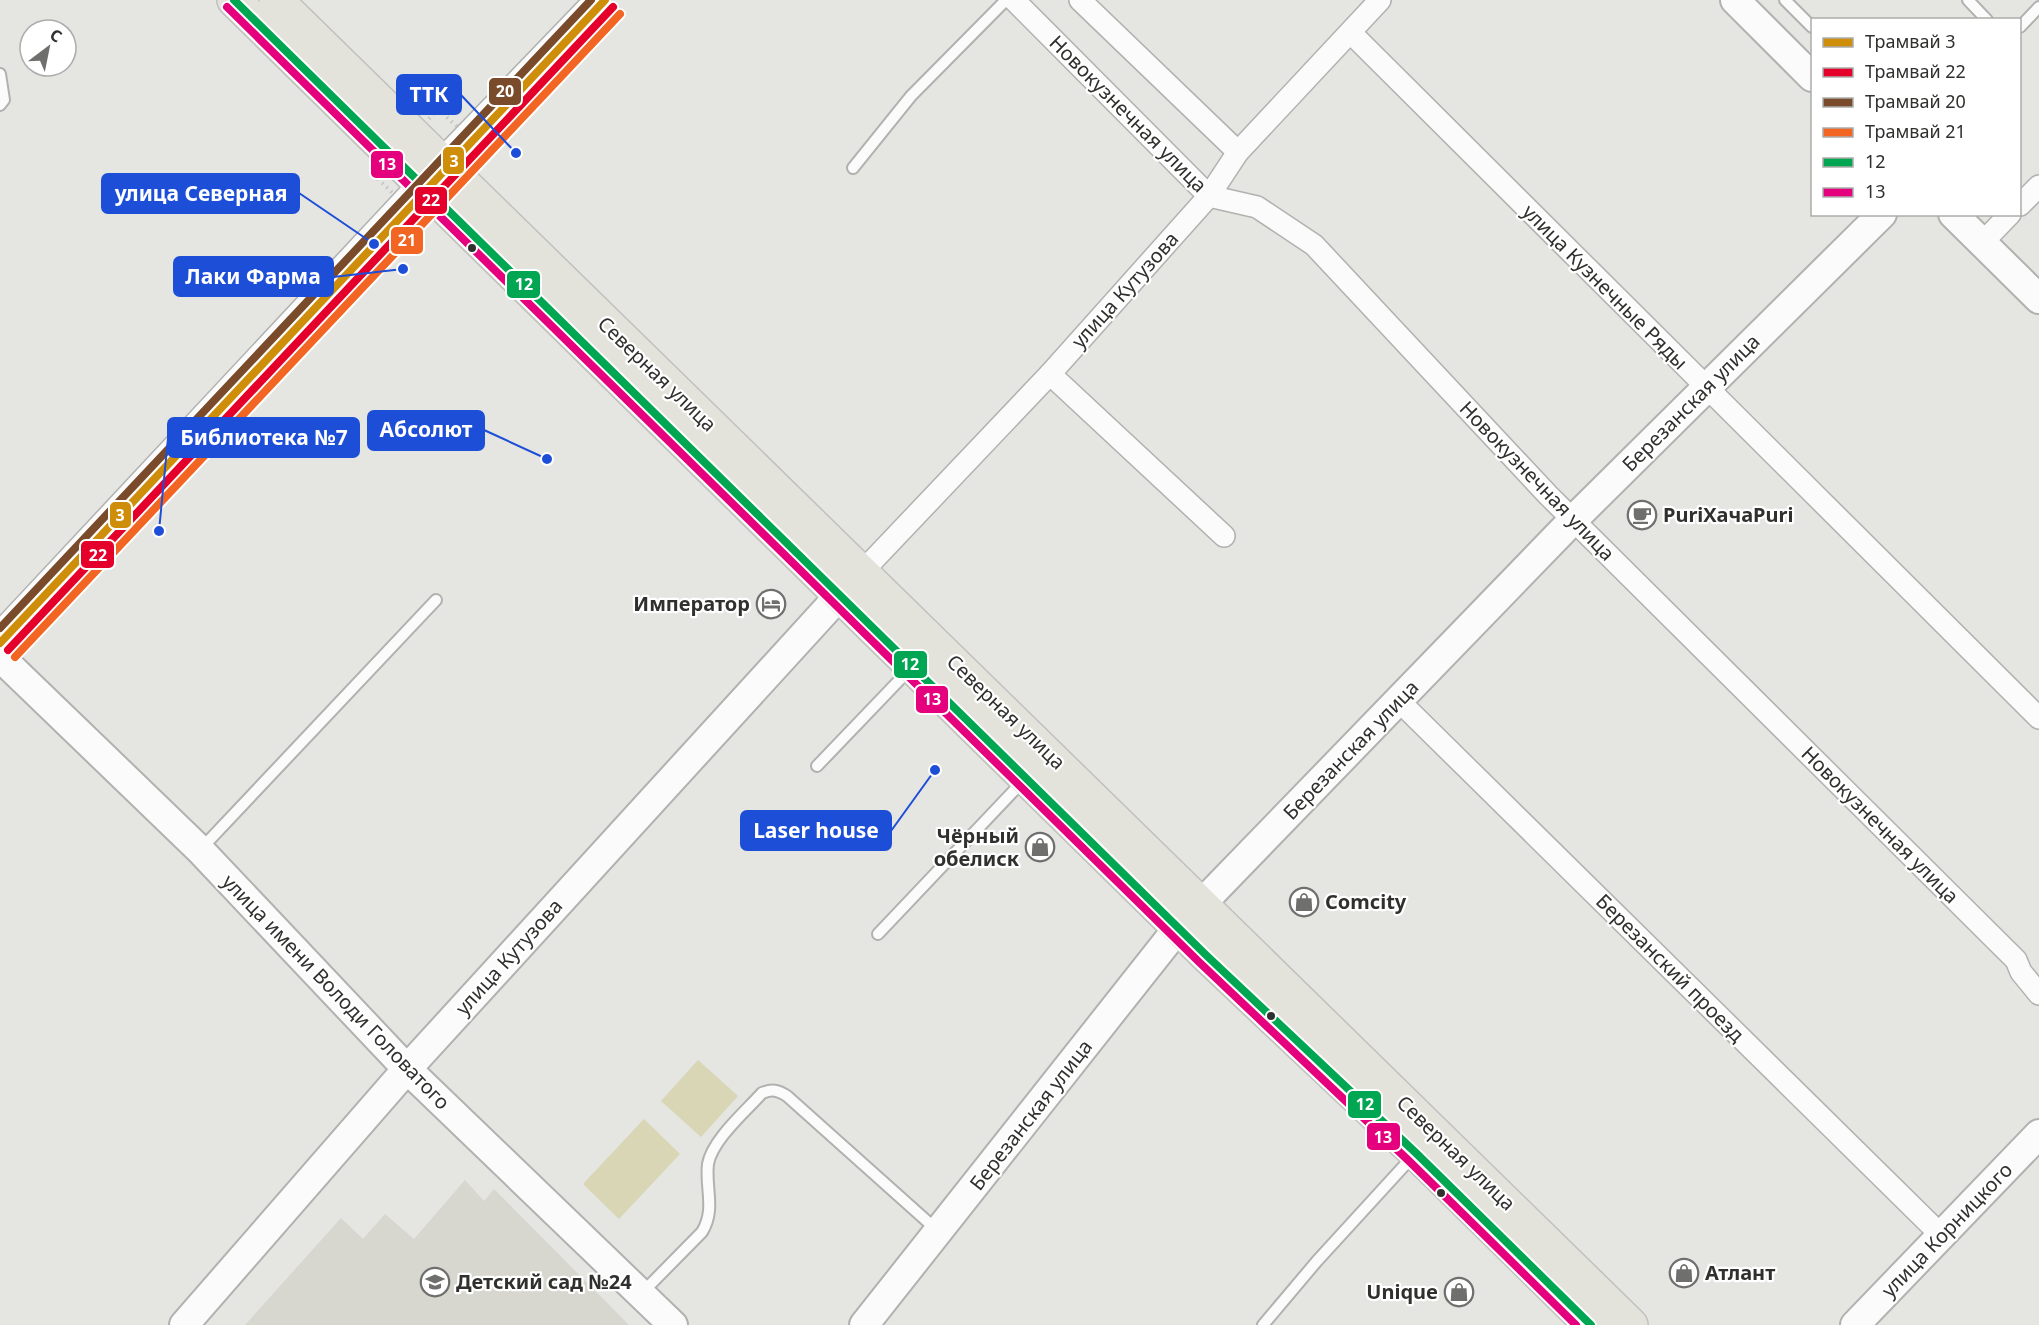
<svg xmlns="http://www.w3.org/2000/svg" width="2039" height="1325" viewBox="0 0 2039 1325" font-family="'Noto Sans',sans-serif">
<style>
.built{fill:#d7d7cf}
.green{fill:#d8d6b4}
.lines{fill:none;stroke-linecap:round;stroke-linejoin:round}
.lane-casing{stroke:#b1b1af;stroke-width:14}
.street-casing{stroke:#b1b1af;stroke-width:24}
.secondary-casing{stroke:#b1b1af;stroke-width:32}
.primary-casing{stroke:#c0c0bf;stroke-width:36}
.path{stroke:#c4c4c3;stroke-width:4;stroke-dasharray:1.5 4.5;stroke-linecap:butt}
.lane{stroke:#fbfbfb;stroke-width:10}
.street{stroke:#fbfbfb;stroke-width:21}
.secondary{stroke:#fbfbfb;stroke-width:28}
.primary{stroke:#e3e3db;stroke-width:33}
.bus-1-casing{stroke:#fff;stroke-width:12}
.bus-2-casing{stroke:#fff;stroke-width:12}
.bus-1{stroke:#00a651;stroke-width:8}
.bus-2{stroke:#e5007d;stroke-width:8}
.tram-1-casing{stroke:#fff;stroke-width:12}
.tram-2-casing{stroke:#fff;stroke-width:12}
.tram-3-casing{stroke:#fff;stroke-width:12}
.tram-4-casing{stroke:#fff;stroke-width:12}
.tram-1{stroke:#cf8e09;stroke-width:8}
.tram-2{stroke:#e4002b;stroke-width:8}
.tram-3{stroke:#7a4b2a;stroke-width:8}
.tram-4{stroke:#f26522;stroke-width:8}
.bus-dot{fill:#30302e;stroke:#fff;stroke-width:2}
.labels{text-anchor:middle;stroke-width:4.5;stroke-linejoin:round;paint-order:stroke}
.street-label{font-size:20px;fill:#30302e;stroke:#fff}
.poi-label{font-size:20px;font-weight:bold;fill:#30302e;stroke:#fff;text-anchor:start}
.leader{fill:none;stroke:#1d4ed8;stroke-width:2}
.callout-dot{fill:#1d4ed8;stroke:#fff;stroke-width:2}
.callout{fill:#1d4ed8;stroke:#1d4ed8;stroke-width:2}
.callout-label{font-size:21px;text-anchor:middle;font-weight:bold;fill:#fff}
.line-badge{stroke:#fff;stroke-width:2}
.badge-label{font-size:16px;text-anchor:middle;font-weight:bold;fill:#fff}
</style>
<rect width="100%" height="100%" fill="#e5e5e2"/>
<!-- built -->
<polygon class="built" points="465,1180 484,1201 494,1189 629,1325 245,1325 341,1218 363,1239 385,1214 414,1239"/>
<!-- green -->
<g class="green">
<polygon points="698,1060 738,1096 701,1137 661,1101"/>
<polygon points="644,1119 680,1154 619,1219 583,1184"/>
</g>
<g class="lines">
<!-- lane casing -->
<g class="lane-casing">
<g id="lane">
<polyline points="1785,0 1812,27"/>
<polyline points="1968,0 1987,20"/>
<polyline points="2020,27 2039,7"/>
<polyline points="0,74 4,100 0,105"/>
<polyline points="853,168 911,96 1006,0"/>
<polyline points="817,766 910,669"/>
<polyline points="200,850 436,600"/>
<polyline points="878,934 1024,780"/>
<path d="M641 1294 702 1232C716 1209 705 1188 708 1164 712 1140 746 1111 762 1093 772 1089 778 1090 787 1096L938 1231"/>
<polyline points="1263,1325 1317,1261 1414,1155"/>
</g>
</g>
<!-- street casing -->
<g class="street-casing">
<g id="street">
<polyline points="1014,0 1209,196 1257,207 1314,245 1548,495 2016,960 2021,972 2039,994"/>
<polyline points="1080,0 1238,152"/>
<polyline points="1351,33 2039,718"/>
<polyline points="2020,205 2039,186"/>
<polyline points="1982,243 2010,214"/>
<polyline points="1050,374 1224,536"/>
<polyline points="861,573 1050,374 1209,196 1238,152 1380,0"/>
<polyline points="0,632 440,161 595,0"/>
<polyline points="1399,701 1941,1235"/>
</g>
</g>
<!-- secondary casing -->
<g class="secondary-casing">
<g id="secondary">
<polyline points="1735,0 1812,77"/>
<polyline points="1953,214 2039,299"/>
<polyline points="0,657 200,850 407,1069 673,1325"/>
<polyline points="184,1325 407,1069 840,595"/>
<polyline points="864,1325 1178,928 1573,520 1882,214"/>
<polyline points="1855,1325 2039,1134"/>
</g>
</g>
<!-- primary casing -->
<g class="primary-casing">
<g id="primary">
<polyline points="234,0 1206,955 1416,1153 1591,1325"/>
<polyline points="276,0 1631,1325"/>
</g>
</g>
<!-- path -->
<polygon class="path" points="438,109 490,157 425,224 375,176"/>
<!-- lane -->
<use href="#lane" class="lane"/>
<!-- street -->
<use href="#street" class="street"/>
<!-- secondary -->
<use href="#secondary" class="secondary"/>
<!-- primary -->
<use href="#primary" class="primary"/>
<!-- bus-1 casing -->
<g class="bus-1-casing">
<polyline id="bus-1" points="234,0 1206,955 1416,1153 1591,1325"/>
</g>
<!-- bus-2 casing -->
<g class="bus-2-casing">
<polyline id="bus-2" points="227,7 1199,962 1409,1161 1576,1325"/>
</g>
<!-- bus-1 -->
<use href="#bus-1" class="bus-1"/>
<!-- bus-2 -->
<use href="#bus-2" class="bus-2"/>
<!-- tram-1 casing -->
<g class="tram-1-casing">
<polyline id="tram-1" points="0,643 605,0"/>
</g>
<!-- tram-2 casing -->
<g class="tram-2-casing">
<polyline id="tram-2" points="8,650 613,7"/>
</g>
<!-- tram-3 casing -->
<g class="tram-3-casing">
<polyline id="tram-3" points="0,628 591,0"/>
</g>
<!-- tram-4 casing -->
<g class="tram-4-casing">
<polyline id="tram-4" points="15,657 620,14"/>
</g>
<!-- tram-1 -->
<use href="#tram-1" class="tram-1"/>
<!-- tram-2 -->
<use href="#tram-2" class="tram-2"/>
<!-- tram-3 -->
<use href="#tram-3" class="tram-3"/>
<!-- tram-4 -->
<use href="#tram-4" class="tram-4"/>
</g>
<!-- icons -->
<defs>
<g id="cafe-ring" transform="scale(1.5)"><circle r="9.5" fill="#fff" stroke="#6f6f6d" stroke-width="1.5"/><path d="M-5.5-4.5H6V0H3Q3 3.5 0 3.5H-2.5Q-5.5 3.5-5.5 0ZM3-3.2v2h1.7v-2ZM-6 4.5H4V6H-6Z" fill="#6f6f6d"/></g>
<g id="hotel-ring" transform="scale(1.5)"><circle r="9.5" fill="#fff" stroke="#6f6f6d" stroke-width="1.5"/><path d="M-6-4.5h1.5V1H6V5H4.5V3h-9V5H-6ZM-4 0a1.8 1.8 0 1 1 3.6 0ZM.5 0V-2.5h3Q6-2.5 6 0Z" fill="#6f6f6d"/></g>
<g id="shop-ring" transform="scale(1.5)"><circle r="9.5" fill="#fff" stroke="#6f6f6d" stroke-width="1.5"/><path d="M-5-2.5h2.3a2.7 3.5 0 0 1 5.4 0H5L5.5 6h-11ZM-1.5-2.5h3a1.5 2.3 0 0 0-3 0Z" fill="#6f6f6d"/></g>
<g id="school-ring" transform="scale(1.5)"><circle r="9.5" fill="#fff" stroke="#6f6f6d" stroke-width="1.5"/><path d="M0-5L7-2L0 1L-7-2ZM-4 1L0 2.5L4 1V4Q0 6-4 4Z" fill="#6f6f6d"/></g>
</defs>
<g fill-rule="evenodd">
<use href="#cafe-ring" x="1642" y="515"/>
<use href="#hotel-ring" x="771" y="604"/>
<use href="#shop-ring" x="1040" y="847"/>
<use href="#shop-ring" x="1304" y="902"/>
<use href="#shop-ring" x="1684" y="1273"/>
<use href="#school-ring" x="435" y="1282"/>
<use href="#shop-ring" x="1459" y="1292"/>
</g>
<!-- markers -->
<g class="bus-dot">
<circle cx="472" cy="248" r="5"/>
<circle cx="1271" cy="1016" r="5"/>
<circle cx="1441" cy="1193" r="5"/>
</g>
<g class="labels">
<!-- street labels -->
<g class="street-label">
<text transform="translate(1128 114) rotate(45)" y="7">Новокузнечная улица</text>
<text transform="translate(1605 287) rotate(45)" y="7">улица Кузнечные Ряды</text>
<text transform="translate(1125 290) rotate(-48)" y="7">улица Кутузова</text>
<text transform="translate(657 374) rotate(44)" y="7">Северная улица</text>
<text transform="translate(1691 403) rotate(-45)" y="7">Березанская улица</text>
<text transform="translate(1537 481) rotate(46)" y="7">Новокузнечная улица</text>
<text transform="translate(1006 712) rotate(44)" y="7">Северная улица</text>
<text transform="translate(1351 750) rotate(-46)" y="7">Березанская улица</text>
<text transform="translate(1880 825) rotate(45)" y="7">Новокузнечная улица</text>
<text transform="translate(509 957) rotate(-48)" y="7">улица Кутузова</text>
<text transform="translate(1670 968) rotate(45)" y="7">Березанский проезд</text>
<text transform="translate(336 992) rotate(46)" y="7">улица имени Володи Головатого</text>
<text transform="translate(1031 1115) rotate(-52)" y="7">Березанская улица</text>
<text transform="translate(1456 1153) rotate(44)" y="7">Северная улица</text>
<text transform="translate(1947 1230) rotate(-46)" y="7">улица Корницкого</text>
</g>
<!-- poi labels -->
<g class="poi-label">
<text x="1663" y="522">PuriХачаPuri</text>
<text x="750" y="611" text-anchor="end">Император</text>
<text x="1019" y="843" text-anchor="end">Чёрный<tspan x="1019" dy="23">обелиск</tspan></text>
<text x="1325" y="909">Comcity</text>
<text x="1705" y="1280">Атлант</text>
<text x="456" y="1289">Детский сад №24</text>
<text x="1438" y="1299" text-anchor="end">Unique</text>
</g>
</g>
<!-- callouts -->
<path class="leader" d="M516 153L461 95M374 244L299 193M403 269L333 277M547 459L484 430M159 531L168 438M935 770L891 831"/>
<g class="callout-dot">
<circle cx="516" cy="153" r="6"/>
<circle cx="374" cy="244" r="6"/>
<circle cx="403" cy="269" r="6"/>
<circle cx="547" cy="459" r="6"/>
<circle cx="159" cy="531" r="6"/>
<circle cx="935" cy="770" r="6"/>
</g>
<g class="callout">
<rect x="397" y="75" width="64" height="39" rx="6"/>
<rect x="102" y="174" width="197" height="39" rx="6"/>
<rect x="174" y="257" width="159" height="39" rx="6"/>
<rect x="368" y="411" width="116" height="39" rx="6"/>
<rect x="168" y="418" width="191" height="39" rx="6"/>
<rect x="741" y="811" width="150" height="39" rx="6"/>
</g>
<g class="callout-label">
<text x="429" y="102">ТТК</text>
<text x="201" y="201">улица Северная</text>
<text x="253" y="284">Лаки Фарма</text>
<text x="426" y="437">Абсолют</text>
<text x="264" y="445">Библиотека №7</text>
<text x="816" y="838">Laser house</text>
</g>
<g class="line-badge">
<rect x="488" y="77" width="34" height="29" rx="6" fill="#7a4b2a"/>
<rect x="442" y="146" width="23" height="29" rx="6" fill="#cf8e09"/>
<rect x="370" y="150" width="34" height="29" rx="6" fill="#e5007d"/>
<rect x="414" y="186" width="34" height="29" rx="6" fill="#e4002b"/>
<rect x="390" y="226" width="34" height="29" rx="6" fill="#f26522"/>
<rect x="506" y="270" width="35" height="29" rx="6" fill="#00a651"/>
<rect x="109" y="501" width="23" height="28" rx="6" fill="#cf8e09"/>
<rect x="80" y="540" width="35" height="29" rx="6" fill="#e4002b"/>
<rect x="893" y="650" width="35" height="29" rx="6" fill="#00a651"/>
<rect x="915" y="685" width="34" height="29" rx="6" fill="#e5007d"/>
<rect x="1347" y="1090" width="35" height="29" rx="6" fill="#00a651"/>
<rect x="1366" y="1122" width="35" height="29" rx="6" fill="#e5007d"/>
</g>
<g class="badge-label">
<text x="505" y="97">20</text>
<text x="454" y="167">3</text>
<text x="387" y="170">13</text>
<text x="431" y="206">22</text>
<text x="407" y="246">21</text>
<text x="524" y="290">12</text>
<text x="120" y="521">3</text>
<text x="98" y="561">22</text>
<text x="910" y="670">12</text>
<text x="932" y="705">13</text>
<text x="1365" y="1110">12</text>
<text x="1383" y="1143">13</text>
</g>
<!-- legend -->
<rect x="1811" y="18" width="210" height="198" fill="#ffffff" stroke="#acacab" stroke-width="1.5"/>
<rect x="1823" y="38" width="30" height="9" fill="#cf8e09" stroke="#acacab" stroke-width="1.5"/>
<text x="1865" y="48" font-size="18" fill="#30302e">Трамвай 3</text>
<rect x="1823" y="68" width="30" height="9" fill="#e4002b" stroke="#acacab" stroke-width="1.5"/>
<text x="1865" y="78" font-size="18" fill="#30302e">Трамвай 22</text>
<rect x="1823" y="98" width="30" height="9" fill="#7a4b2a" stroke="#acacab" stroke-width="1.5"/>
<text x="1865" y="108" font-size="18" fill="#30302e">Трамвай 20</text>
<rect x="1823" y="128" width="30" height="9" fill="#f26522" stroke="#acacab" stroke-width="1.5"/>
<text x="1865" y="138" font-size="18" fill="#30302e">Трамвай 21</text>
<rect x="1823" y="158" width="30" height="9" fill="#00a651" stroke="#acacab" stroke-width="1.5"/>
<text x="1865" y="168" font-size="18" fill="#30302e">12</text>
<rect x="1823" y="188" width="30" height="9" fill="#e5007d" stroke="#acacab" stroke-width="1.5"/>
<text x="1865" y="198" font-size="18" fill="#30302e">13</text>
<!-- north arrow -->
<g transform="translate(48 48) rotate(32)"><circle r="28" fill="#ffffff" stroke="#acacab" stroke-width="1.5"/>
<path d="M0-4.5L10 22L0 15L-10 22Z" fill="#6f6f6d"/>
<text y="-9" font-size="16" font-weight="bold" text-anchor="middle" fill="#30302e">С</text>
</g>
</svg>
